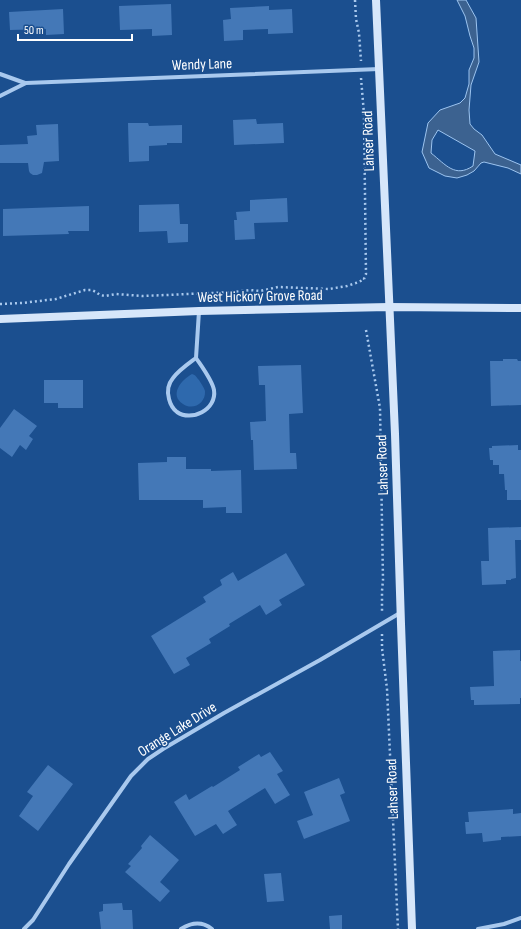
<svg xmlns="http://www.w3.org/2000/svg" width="521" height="929" viewBox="0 0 521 929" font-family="'Sofia Sans Condensed',sans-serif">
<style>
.green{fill:#2e69ad}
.water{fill:#3c6290;stroke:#9cc4f0;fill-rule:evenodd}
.building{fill:#4478b7}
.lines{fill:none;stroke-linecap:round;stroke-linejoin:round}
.path{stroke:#a9c9ee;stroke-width:2.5;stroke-dasharray:2 3;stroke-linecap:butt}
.street{stroke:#a9c9ee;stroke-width:4}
.secondary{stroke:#d6e6fa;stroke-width:8}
.labels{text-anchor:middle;stroke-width:3;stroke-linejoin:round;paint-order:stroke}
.street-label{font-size:15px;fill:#fff;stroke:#1b4f8f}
</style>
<rect width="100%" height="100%" fill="#1b4f8f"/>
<!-- green -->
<path class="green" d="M192 374C196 375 196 377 199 380 201 384 204 387 205 391 206 403 193 411 183 404 169 395 181 380 192 374Z"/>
<!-- water -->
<path class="water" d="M457 0H466L476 18 479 62 471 85 469 110 470 124 474 129 482 135 495 154 521 165V174L508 168 484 162 481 163 474 171 467 175 457 178 445 176 429 168 422 152 428 123 440 110 460 103 465 98 469 84V70L474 58V48L470 36 465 16ZM438 130 475 151 473 166C455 178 446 165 431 153L432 140Z"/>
<!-- building -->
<g class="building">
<polygon points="171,4 172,35 152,36 152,29 120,30 119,6"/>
<polygon points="269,6 269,10 292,9 293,33 268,34 268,29 243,30 243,40 224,41 223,20 231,19 230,8"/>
<polygon points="63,9 64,34 46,35 46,29 10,30 9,12"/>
<polygon points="256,119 257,124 283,123 284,143 234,145 233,120"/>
<polygon points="128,123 148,123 149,126 182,125 182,143 167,143 167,145 149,146 149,161 129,162"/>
<polygon points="58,124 59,161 44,162 42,173 37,175 33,175 30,173 29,171 28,163 0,163 0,145 28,144 27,136 37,135 36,125"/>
<polygon points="287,198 288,222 254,223 255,239 235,240 234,220 237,220 236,212 250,211 250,200"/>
<polygon points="179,204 180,224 188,224 188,242 168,243 167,231 139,232 139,205"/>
<polygon points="89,206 89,231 68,231 69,234 3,236 3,209"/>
<polygon points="503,359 517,359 518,361 521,361 521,405 491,406 490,361 503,361"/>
<polygon points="301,365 303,413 289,414 290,453 296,453 297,469 254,470 253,440 251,440 250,422 266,421 265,385 259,385 258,366"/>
<polygon points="44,380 83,380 83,408 58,408 58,403 44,403"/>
<polygon points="14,409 37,426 29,436 33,439 26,450 20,445 12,457 0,448 0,428"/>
<polygon points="518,445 518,450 521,450 521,500 507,500 507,490 505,490 504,474 499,474 499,465 493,465 493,460 490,460 489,448 492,448 492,446"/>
<polygon points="167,457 186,457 186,469 211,469 211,471 241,470 242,513 226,513 226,507 203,508 203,500 139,500 138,463 167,462"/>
<polygon points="521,527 521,540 515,540 516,578 511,579 511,580 506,580 506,584 482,585 481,561 489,561 488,528"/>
<polygon points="286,553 305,585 279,600 282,605 266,615 260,605 229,624 230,626 209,639 211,643 186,658 190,665 174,674 151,636 206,602 203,597 222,585 220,580 233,572 238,581"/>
<polygon points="520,650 520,661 521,661 521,698 520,698 520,704 474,705 474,700 471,700 470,687 494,686 493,651"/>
<polygon points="270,752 283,771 277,774 290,795 275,804 265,788 228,811 237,825 223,834 216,824 195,836 174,802 186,794 189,800 212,786 213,787 240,770 238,767 259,754 261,757"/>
<polygon points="48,765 73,784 38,831 19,816 33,796 27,792"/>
<polygon points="339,778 345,793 340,795 350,821 304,839 297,821 313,815 304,792"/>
<polygon points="513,809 513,814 521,813 521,836 501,837 501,840 483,842 482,833 466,834 465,822 469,822 468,812"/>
<polygon points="150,835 179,860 160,882 170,891 160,902 125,872 131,866 128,864 142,848 141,846"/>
<polygon points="281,873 284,901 267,902 264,874"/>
<polygon points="122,903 123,910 132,910 133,929 101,929 99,912 103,911 103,904"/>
<polygon points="342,915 342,929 330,929 329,916"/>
</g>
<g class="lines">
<!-- path -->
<g class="path">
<polyline points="355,0 356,19 359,33 361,61"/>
<polyline points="361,78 364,114 366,274 364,279 365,281"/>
<polyline points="0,304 22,303 56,299 85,290 92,290 96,292 100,295 105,296 116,294 143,296 234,292 250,290 260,291 278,287 329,289 347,286 359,282 364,279"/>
<polyline points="366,330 380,408 383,580 382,591 382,613"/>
<polyline points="382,634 382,648 387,689 398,929"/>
</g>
<!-- street -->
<g class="street">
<polyline points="0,74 25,83"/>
<polyline points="0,96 26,83 379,69"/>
<path d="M196 358C202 367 212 380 214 390 217 410 191 422 177 412 173 409 170 403 169 399 167 392 168 384 173 378 179 370 188 364 196 358L199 311"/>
<polyline points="24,929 33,920 69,864 131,776 148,759 163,749 224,713 320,660 400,613"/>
<path d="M181 929C192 922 202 921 212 929"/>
<polyline points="478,929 504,924 521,918"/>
</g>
<!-- secondary -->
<g class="secondary">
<polyline points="376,0 395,434 401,624 412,929"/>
<polyline points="0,319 199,311 389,307 521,308"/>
</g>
</g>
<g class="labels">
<!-- street labels -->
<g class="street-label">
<text transform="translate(202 64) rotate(-2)" y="5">Wendy Lane</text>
<text transform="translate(368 141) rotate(-92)" y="5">Lahser Road</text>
<text transform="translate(260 296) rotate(-1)" y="5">West Hickory Grove Road</text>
<text transform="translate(382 465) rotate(-92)" y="5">Lahser Road</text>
<text transform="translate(177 729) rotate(-32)" y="5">Orange Lake Drive</text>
<text transform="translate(392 789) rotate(-92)" y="5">Lahser Road</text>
</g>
</g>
<!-- scale -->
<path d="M18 34v6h114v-6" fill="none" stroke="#ffffff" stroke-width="2"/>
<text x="24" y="34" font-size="12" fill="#ffffff" stroke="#1b4f8f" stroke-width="3" paint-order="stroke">50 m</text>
</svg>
